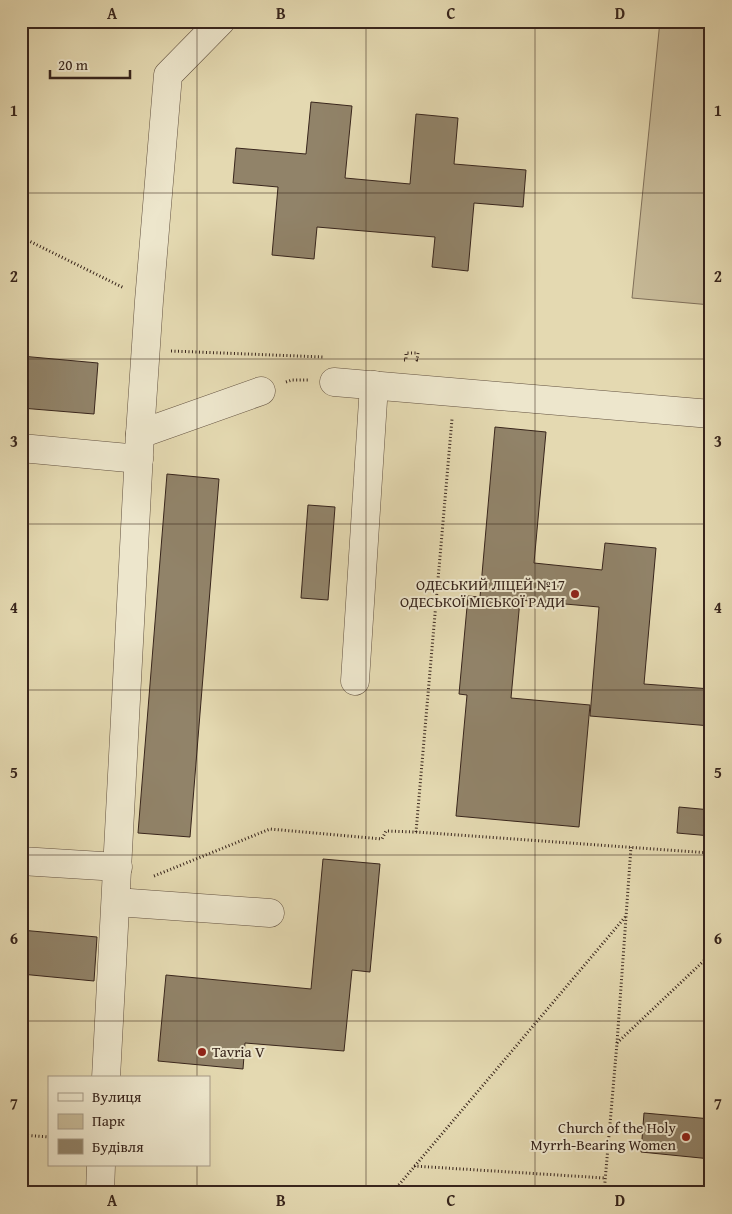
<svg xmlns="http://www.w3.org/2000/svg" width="732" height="1214" viewBox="0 0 732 1214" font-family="'Gentium Book Plus',serif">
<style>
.green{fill:#c7ba98;stroke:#80705a}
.building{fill:#918369;stroke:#38251c}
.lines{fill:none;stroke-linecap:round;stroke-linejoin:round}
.minor-casing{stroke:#635241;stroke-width:29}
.path{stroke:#38251c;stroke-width:3;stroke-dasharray:1 2.5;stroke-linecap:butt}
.minor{stroke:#ede6cc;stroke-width:28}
.grid{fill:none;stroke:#38251c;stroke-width:1;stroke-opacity:0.55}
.poi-dot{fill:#8f2418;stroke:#ede6cc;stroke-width:2}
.labels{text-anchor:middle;stroke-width:4;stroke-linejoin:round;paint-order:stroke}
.poi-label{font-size:15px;fill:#38251c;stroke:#ede6cc;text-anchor:end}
.neatline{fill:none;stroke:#38251c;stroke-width:2}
.grid-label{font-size:16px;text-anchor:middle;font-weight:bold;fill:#38251c}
</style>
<rect width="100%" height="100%" fill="#e4d9b1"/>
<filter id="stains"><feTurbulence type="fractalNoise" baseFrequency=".004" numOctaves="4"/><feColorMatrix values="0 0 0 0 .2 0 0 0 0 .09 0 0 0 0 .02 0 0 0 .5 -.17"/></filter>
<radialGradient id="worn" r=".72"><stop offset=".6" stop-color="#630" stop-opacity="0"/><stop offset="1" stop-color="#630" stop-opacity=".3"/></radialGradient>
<!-- green -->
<polygon class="green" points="660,21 711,21 711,305 632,298"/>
<!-- building -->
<g class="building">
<polygon points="311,102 352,106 345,178 410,184 416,114 458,118 454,164 526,170 523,207 474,203 468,271 432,267 435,237 317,227 314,259 272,255 278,187 233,183 236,148 306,154"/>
<polygon points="21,356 98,363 94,414 21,408"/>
<polygon points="495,427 546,432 534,563 602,570 605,543 656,548 644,684 711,689 711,726 590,716 599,607 520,600 511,698 590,705 579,827 456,816 467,695 459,694 468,596 480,597"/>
<polygon points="167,474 219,479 190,837 138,833"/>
<polygon points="308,505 335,507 328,600 301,598"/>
<polygon points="679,807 711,810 711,836 677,833"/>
<polygon points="323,859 380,864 370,972 352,970 344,1051 245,1043 243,1069 158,1061 166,975 311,989"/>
<polygon points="21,930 97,937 94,981 21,974"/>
<polygon points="644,1113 711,1119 711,1159 641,1152"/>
</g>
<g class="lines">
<!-- minor casing -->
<g class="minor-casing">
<g id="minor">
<polyline points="334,382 711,414"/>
<polyline points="140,434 261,391"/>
<polyline points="21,448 139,459"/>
<polyline points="355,681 374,385"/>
<polyline points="21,861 118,867"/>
<polyline points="116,902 270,913"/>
<polyline points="106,1078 140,434 149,301 168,75 221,21"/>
<polyline points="100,1193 101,1165"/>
</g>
</g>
<!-- path -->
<g class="path">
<polyline points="21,237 124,288"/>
<polyline points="171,351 323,357"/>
<polyline points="404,360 406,360 406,353 418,353 417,360 420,360"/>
<polyline points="286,382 292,380 309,380"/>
<polyline points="416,832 452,419"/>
<polyline points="154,876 270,829 382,839 386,831 416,832 711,853"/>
<polyline points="617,1043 711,954"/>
<polyline points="21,1135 49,1137"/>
<polyline points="414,1166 605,1178"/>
<polyline points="392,1193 626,916"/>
<polyline points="604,1193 617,1043 631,847"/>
</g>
<!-- minor -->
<use href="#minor" class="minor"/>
</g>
<!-- grid -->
<path class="grid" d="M197 21V1078M366 21V1193M535 21V1193M21 193H711M21 359H711M21 524H711M21 690H711M21 855H711M21 1021H711M197 1165V1193"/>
<!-- markers -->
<g class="poi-dot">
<circle cx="575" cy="594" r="5"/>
<circle cx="202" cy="1052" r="5"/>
<circle cx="686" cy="1137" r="5"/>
</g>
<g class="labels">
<!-- poi labels -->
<g class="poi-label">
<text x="565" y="590">ОДЕСЬКИЙ ЛІЦЕЙ №17<tspan x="565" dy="17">ОДЕСЬКОЇ МІСЬКОЇ РАДИ</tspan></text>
<text x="212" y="1057" text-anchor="start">Tavria V</text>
<text x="676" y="1133">Church of the Holy<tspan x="676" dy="17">Myrrh-Bearing Women</tspan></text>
</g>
</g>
<!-- margin -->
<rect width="732" height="1214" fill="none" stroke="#e4d9b1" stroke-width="55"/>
<!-- legend -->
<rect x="48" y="1076" width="162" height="90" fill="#ede6cc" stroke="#a59986"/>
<rect x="58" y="1093" width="25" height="8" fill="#ede6cc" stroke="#a59986"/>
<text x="92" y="1102" font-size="15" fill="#38251c">Вулиця</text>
<rect x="58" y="1114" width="25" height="15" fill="#c7ba98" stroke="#a59986"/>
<text x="92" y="1126" font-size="15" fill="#38251c">Парк</text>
<rect x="58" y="1139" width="25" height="15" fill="#918369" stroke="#a59986"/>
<text x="92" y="1152" font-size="15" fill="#38251c">Будівля</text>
<!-- scale -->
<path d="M50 70v8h80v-8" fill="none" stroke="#38251c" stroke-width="2.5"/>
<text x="58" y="70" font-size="15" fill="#38251c" stroke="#ede6cc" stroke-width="4" paint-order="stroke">20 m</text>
<rect x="28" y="28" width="676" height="1158" class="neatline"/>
<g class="grid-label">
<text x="112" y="19">A</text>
<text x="281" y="19">B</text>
<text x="451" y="19">C</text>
<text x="620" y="19">D</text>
<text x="14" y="116">1</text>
<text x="718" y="116">1</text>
<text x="14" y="282">2</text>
<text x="718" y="282">2</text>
<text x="14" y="447">3</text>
<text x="718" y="447">3</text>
<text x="14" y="613">4</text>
<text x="718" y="613">4</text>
<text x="14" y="778">5</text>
<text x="718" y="778">5</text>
<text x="14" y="944">6</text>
<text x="718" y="944">6</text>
<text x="14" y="1109">7</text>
<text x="718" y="1109">7</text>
<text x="112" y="1206">A</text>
<text x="281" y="1206">B</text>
<text x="451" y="1206">C</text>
<text x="620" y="1206">D</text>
</g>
<rect width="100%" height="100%" filter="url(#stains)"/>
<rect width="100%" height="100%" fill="url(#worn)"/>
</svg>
